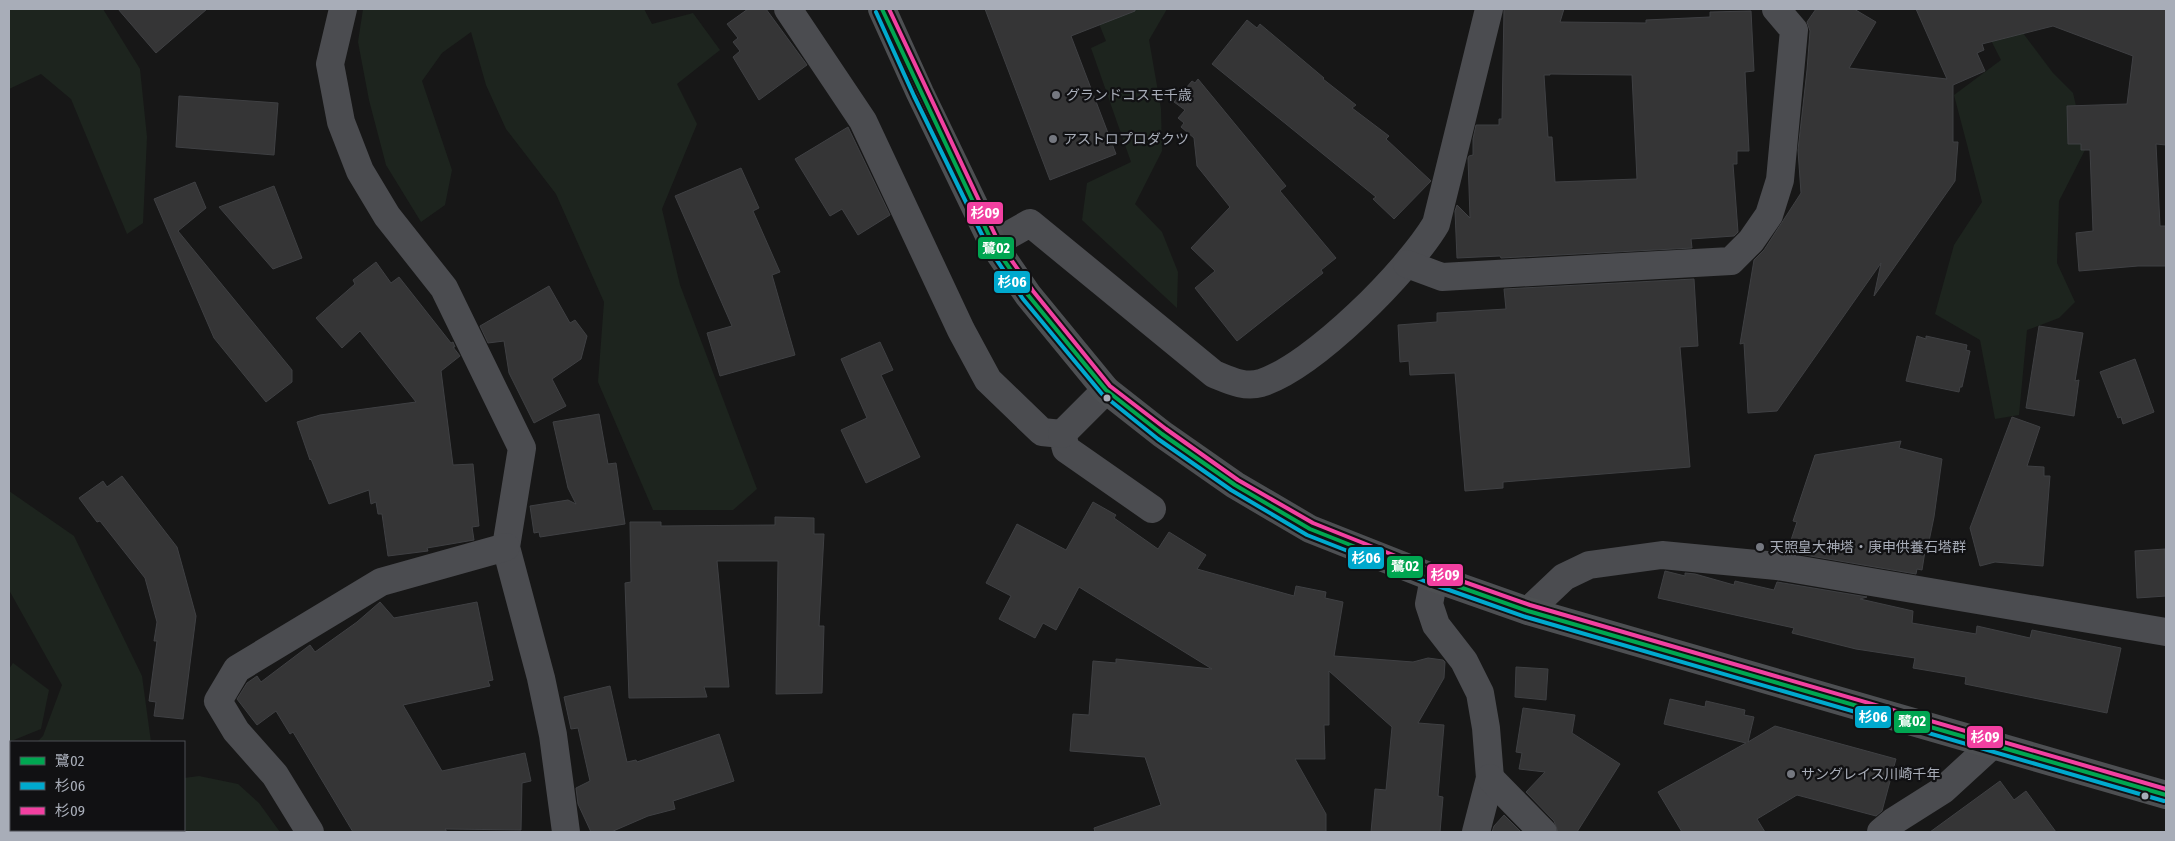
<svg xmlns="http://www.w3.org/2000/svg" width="2175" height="841" viewBox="0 0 2175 841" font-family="'Fira Sans Condensed','Noto Sans JP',sans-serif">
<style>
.green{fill:#1d241e}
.building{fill:#353536;stroke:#3f4043;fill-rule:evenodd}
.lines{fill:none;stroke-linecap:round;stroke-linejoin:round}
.minor{stroke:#4b4c50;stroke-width:28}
.primary{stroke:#4d4f52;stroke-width:28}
.bus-1-casing{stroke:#111113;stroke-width:8}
.bus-2-casing{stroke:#111113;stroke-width:8}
.bus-3-casing{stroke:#111113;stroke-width:8}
.bus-1{stroke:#00a651;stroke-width:4}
.bus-2{stroke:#00a9ce;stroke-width:4}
.bus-3{stroke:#f240a1;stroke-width:4}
.poi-dot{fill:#757880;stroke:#111113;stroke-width:2}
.bus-dot{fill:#a8adb8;stroke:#111113;stroke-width:2}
.labels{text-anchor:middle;stroke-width:4.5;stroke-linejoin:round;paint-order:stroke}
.poi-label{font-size:14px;fill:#a8adb8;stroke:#111113;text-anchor:start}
.line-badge{stroke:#111113;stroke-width:2}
.badge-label{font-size:14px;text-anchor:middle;font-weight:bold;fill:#fff}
</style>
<rect width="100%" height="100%" fill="#171717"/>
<!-- green -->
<g class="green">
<polygon points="9,9 103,9 140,69 147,137 143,223 127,234 71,99 41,74 9,89"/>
<polygon points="363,9 644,9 652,24 693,13 720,50 677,84 697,124 662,209 680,285 757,489 733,510 653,510 598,382 604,302 556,194 506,129 486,85 471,32 442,53 422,81 452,170 445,205 421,222 386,165 369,100 358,42"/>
<polygon points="1093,9 1167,9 1149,40 1161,109 1162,151 1135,204 1162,232 1178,272 1177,308 1082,220 1087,183 1131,162 1091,48 1106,41"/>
<polygon points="1975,9 2005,9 2053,73 2073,93 2086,148 2059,201 2057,263 2075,302 2059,318 2027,330 2019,415 1995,419 1980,340 1935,314 1954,245 1982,202 1954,95 2001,60"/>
<polygon points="9,491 74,536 142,676 151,742 37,742 43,736 62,685 9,590"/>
<polygon points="13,663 49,690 41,729 9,742 9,669"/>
<polygon points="199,776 238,784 259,803 280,832 100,832 97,830 184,830 184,778"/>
</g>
<!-- building -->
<g class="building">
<polygon points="118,9 207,9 156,53"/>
<polygon points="748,9 766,9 807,65 759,100 733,57 740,51 733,42 738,38 727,24"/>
<polygon points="985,9 1135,9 1135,11 1071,36 1116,154 1050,180"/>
<path d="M1504 9H1564L1560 22 1646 23V20L1710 17V12L1751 11 1754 71 1745 72 1749 151H1737V164H1733L1738 232 1734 236 1691 239 1692 248 1501 258 1500 256 1457 258 1455 211 1457 205 1470 218 1468 158 1469 156 1473 155V139L1476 125H1499V119H1502ZM1550 74 1632 75 1637 179 1555 182 1552 137H1548L1544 75H1550Z"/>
<polygon points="1816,9 1854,9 1876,22 1849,68 1947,79 1916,9 2166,9 2166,145 2156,144 2160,226 2166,226 2166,266 2138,266 2079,271 2076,233 2093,231 2090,150 2081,150 2081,144 2068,144 2067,106 2127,104 2133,56 2053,26 1982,44 1984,50 1977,53 1985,71 1953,85 1953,142 1958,142 1955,181 1874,296 1881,263 1777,411 1748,413 1744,343 1740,344 1754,260 1764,250 1801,193 1798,150 1807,70 1810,31 1807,22"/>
<polygon points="1247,20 1257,28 1260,24 1324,78 1323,79 1356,105 1352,108 1389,136 1386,139 1431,181 1394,219 1373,199 1376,197 1212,64"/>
<polygon points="1198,79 1286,186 1280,191 1336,258 1321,270 1323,273 1237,341 1195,288 1215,271 1191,248 1230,207 1197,166 1194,138 1181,127 1184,123 1178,118 1185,110 1174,102 1192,81 1195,83"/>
<polygon points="179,96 278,103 274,155 176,147"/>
<polygon points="848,127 890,215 858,235 842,209 830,216 795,159"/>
<polygon points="741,168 759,208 753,211 780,272 772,275 795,355 720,376 707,333 732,326 675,196"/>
<polygon points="195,182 206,208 178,231 292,370 292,382 266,402 214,338 154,199"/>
<polygon points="274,186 302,258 273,269 219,207"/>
<polygon points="376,262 391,283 399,277 451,343 453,342 455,347 453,347 460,356 441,371 453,465 473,464 479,526 472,527 474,540 427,548 428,551 388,556 382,514 378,514 376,502 371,504 369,490 329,504 311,459 310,460 297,422 320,415 416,402 360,331 342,348 316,318 355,284 353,280"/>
<polygon points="1694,279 1698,346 1680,347 1690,467 1503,482 1503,488 1465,491 1455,373 1410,375 1409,361 1400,362 1398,325 1437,322 1437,313 1506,309 1504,289"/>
<polygon points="549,286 570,323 575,320 587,336 581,359 552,379 566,406 534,423 509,373 504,341 488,343 480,326"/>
<polygon points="2039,326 2083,333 2075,381 2079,380 2074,416 2026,408"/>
<polygon points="1917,336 1926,339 1926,336 1967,345 1966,350 1970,351 1962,387 1960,387 1959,392 1906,381"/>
<polygon points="880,342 893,370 881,375 920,457 866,483 841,430 867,418 841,359"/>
<polygon points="2135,359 2154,412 2123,424 2121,417 2118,418 2100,372"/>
<polygon points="599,414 608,464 616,463 625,524 540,537 539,532 534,533 530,506 568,500 576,504 568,488 553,422"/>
<polygon points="2012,417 2040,427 2027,466 2044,467 2044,476 2050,476 2043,566 1995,562 1980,566 1970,528"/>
<polygon points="1901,441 1899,448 1942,459 1934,517 1928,546 1926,545 1922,570 1917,569 1916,574 1787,552 1797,522 1793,521 1815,455"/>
<polygon points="122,476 177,547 196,616 183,719 154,716 156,702 149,701 157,641 154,641 157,622 145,578 100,521 97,522 79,498 103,481 107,487"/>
<polygon points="1093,502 1116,515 1114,518 1158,549 1169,532 1206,555 1197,569 1294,596 1296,586 1326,592 1325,598 1343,602 1334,656 1413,662 1428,658 1443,660 1445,662 1444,678 1418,723 1444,725 1438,796 1443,797 1440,832 1371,832 1375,789 1386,790 1392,727 1329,671 1329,725 1324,725 1325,759 1295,759 1326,814 1326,832 1095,832 1094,828 1161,805 1145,757 1070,751 1073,714 1089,715 1093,661 1116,663 1116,659 1212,669 1079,587 1056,630 1043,623 1035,638 999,619 1011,596 986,583 1017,524 1066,550"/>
<polygon points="775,517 814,518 814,534 824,534 819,626 824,626 822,693 776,694 778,561 717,561 729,687 704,687 707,697 629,698 625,583 631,582 630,522 661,522 661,526 775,525"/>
<polygon points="2165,549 2166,596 2137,598 2135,551"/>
<polygon points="1665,571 1685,576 1685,573 1695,574 1734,585 1735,581 1774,590 1777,582 1867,597 1860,599 1913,611 1912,623 1976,634 1977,626 2030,638 2032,630 2121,648 2107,713 1965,684 1966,677 1913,668 1915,658 1856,649 1792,633 1794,628 1658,598"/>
<polygon points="380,602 394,618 477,602 493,680 488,681 490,686 403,705 442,771 525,753 531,781 522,783 521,830 445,829 447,832 353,832 293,732 290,734 276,711 257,725 237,699 247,683 257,676 261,682 310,645 315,652 357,622"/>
<polygon points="1516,667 1548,669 1546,700 1515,697"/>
<polygon points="610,686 627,762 636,760 637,762 719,734 734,781 673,801 675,809 648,816 611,832 591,832 578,804 576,788 590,781 578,728 571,729 564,697"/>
<polygon points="1670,699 1705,707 1706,701 1745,710 1744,715 1754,717 1748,742 1775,726 1896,759 1882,811 1876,816 1797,795 1757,819 1765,832 1682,832 1658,792 1746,743 1664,724"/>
<polygon points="1523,708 1575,715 1572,733 1620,764 1577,832 1558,832 1554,821 1526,792 1545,772 1519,769 1522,753 1516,752"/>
<polygon points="2000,781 2014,800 2026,791 2056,832 1930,832"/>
<polygon points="1504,815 1521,832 1492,832 1494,826"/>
</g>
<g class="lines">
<!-- minor -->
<g class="minor">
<polyline points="343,9 330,64 341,122 360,171 387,216 444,288 522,448 506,547 541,678 553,735 566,832"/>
<polyline points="788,9 863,121 961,330 988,380 1042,432 1062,434 1066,449 1152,509"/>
<path d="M993 244 1030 223 1214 374C1229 380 1244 388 1261 383 1314 366 1408 271 1436 224L1489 9"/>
<polyline points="1407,264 1442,277 1731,261 1751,241 1769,215 1780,180 1794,30 1776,9"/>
<polyline points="1062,434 1106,390"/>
<polyline points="1434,578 1429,604 1436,625 1464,661 1480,693 1486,728 1490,778 1476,832"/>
<polyline points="1528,611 1564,577 1589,565 1662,555 1777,566 2166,632"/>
<polyline points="1490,778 1543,832"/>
<polyline points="310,832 275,775 236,731 218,701 237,669 381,582 506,547"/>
<polyline points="1881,832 1894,821 1943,790 1992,745"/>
</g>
<!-- primary -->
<polyline class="primary" points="882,9 920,93 993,244 1028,295 1106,390 1162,434 1235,485 1310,529 1434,578 1528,611 2166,795"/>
<!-- bus-1 casing -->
<g class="bus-1-casing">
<polyline id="bus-1" points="882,9 993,244 1028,295 1106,390 1162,434 1235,485 1310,529 1434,578 1528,611 2166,795"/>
</g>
<!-- bus-2 casing -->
<g class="bus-2-casing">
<polyline id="bus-2" points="876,12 914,96 988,247 1023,299 1102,394 1158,439 1231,490 1307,535 1432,584 1526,617 2164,801"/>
</g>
<!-- bus-3 casing -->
<g class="bus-3-casing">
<polyline id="bus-3" points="889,9 998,241 1033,291 1110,386 1166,429 1238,480 1313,523 1436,572 1530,605 2166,789"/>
</g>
<!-- bus-1 -->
<use href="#bus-1" class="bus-1"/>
<!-- bus-2 -->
<use href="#bus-2" class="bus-2"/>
<!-- bus-3 -->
<use href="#bus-3" class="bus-3"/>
</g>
<!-- markers -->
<g class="poi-dot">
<circle cx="1056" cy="95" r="5"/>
<circle cx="1053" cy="139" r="5"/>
<circle cx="1760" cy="547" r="5"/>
<circle cx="1791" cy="774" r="5"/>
</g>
<g class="bus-dot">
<circle cx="1107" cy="398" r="4.5"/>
<circle cx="2145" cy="796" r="4.5"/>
</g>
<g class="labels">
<!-- poi labels -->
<g class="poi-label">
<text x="1066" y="100">グランドコスモ千歳</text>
<text x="1063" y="144">アストロプロダクツ</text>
<text x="1770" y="552">天照皇大神塔・庚申供養石塔群</text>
<text x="1801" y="779">サングレイス川崎千年</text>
</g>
</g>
<g class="line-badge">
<rect x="966" y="201" width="38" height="24" rx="5" fill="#f240a1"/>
<rect x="977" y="236" width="38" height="24" rx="5" fill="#00a651"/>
<rect x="993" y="270" width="38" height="24" rx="5" fill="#00a9ce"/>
<rect x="1347" y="546" width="38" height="24" rx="5" fill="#00a9ce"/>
<rect x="1386" y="555" width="38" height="24" rx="5" fill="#00a651"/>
<rect x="1426" y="563" width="38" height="24" rx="5" fill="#f240a1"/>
<rect x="1854" y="705" width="38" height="24" rx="5" fill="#00a9ce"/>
<rect x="1893" y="710" width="38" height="24" rx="5" fill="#00a651"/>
<rect x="1966" y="725" width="38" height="24" rx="5" fill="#f240a1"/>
</g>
<g class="badge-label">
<text x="985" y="218">杉09</text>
<text x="996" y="253">鷺02</text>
<text x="1012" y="287">杉06</text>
<text x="1366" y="563">杉06</text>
<text x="1405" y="571">鷺02</text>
<text x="1445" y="580">杉09</text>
<text x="1873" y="722">杉06</text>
<text x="1912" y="726">鷺02</text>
<text x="1985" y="742">杉09</text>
</g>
<!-- border -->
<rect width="2175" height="841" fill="none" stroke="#a8adb8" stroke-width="20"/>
<!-- legend -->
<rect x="10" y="741" width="175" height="90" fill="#111113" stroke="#4d4f55"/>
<rect x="20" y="757" width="25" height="8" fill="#00a651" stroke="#4d4f55"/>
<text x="55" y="766" font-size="15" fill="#a8adb8">鷺02</text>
<rect x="20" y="782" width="25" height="8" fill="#00a9ce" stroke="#4d4f55"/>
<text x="55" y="791" font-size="15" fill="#a8adb8">杉06</text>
<rect x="20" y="807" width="25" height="8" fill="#f240a1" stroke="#4d4f55"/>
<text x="55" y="816" font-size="15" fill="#a8adb8">杉09</text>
</svg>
